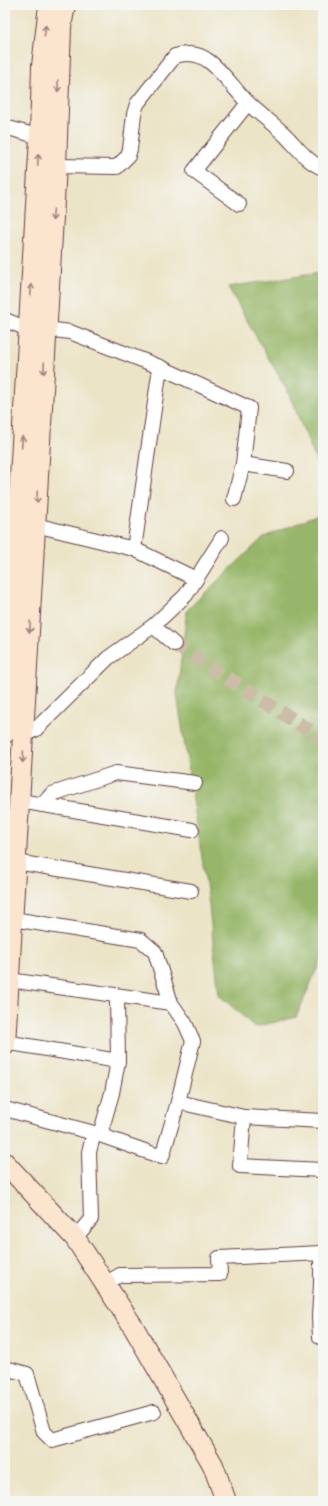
<svg xmlns="http://www.w3.org/2000/svg" width="328" height="1506" viewBox="0 0 328 1506" font-family="Pangolin,sans-serif">
<style>
.forest{fill:#97b669;stroke:#706a4a}
.lines{fill:none;stroke-linecap:round;stroke-linejoin:round}
.street-tunnel{stroke:#ccbda8;stroke-width:14;stroke-dasharray:14 7;stroke-linecap:butt}
.street-casing{stroke:#623d42;stroke-width:16}
.secondary-casing{stroke:#623d42;stroke-width:22}
.street{stroke:#fff;stroke-width:14}
.secondary{stroke:#fbe5cf;stroke-width:20}
.oneway{stroke:#a2827d}
</style>
<rect width="100%" height="100%" fill="#f6f6f2"/>
<filter id="ink" filterUnits="userSpaceOnUse"><feTurbulence type="fractalNoise" baseFrequency=".025" numOctaves="2"/><feDisplacementMap in="SourceGraphic" scale="8" xChannelSelector="R" yChannelSelector="G"/><feConvolveMatrix kernelMatrix="1 2 1 2 8 2 1 2 1" color-interpolation-filters="sRGB"/></filter>
<filter id="wash" filterUnits="userSpaceOnUse"><feTurbulence type="fractalNoise" baseFrequency=".012" numOctaves="4" result="noise"/><feDisplacementMap in="SourceGraphic" scale="16" xChannelSelector="R" yChannelSelector="G"/><feGaussianBlur stdDeviation="0.9" result="paint"/><feColorMatrix in="noise" values="0 0 0 0 0 0 0 0 0 0 0 0 0 0 0 0 0 1.4 0 .05"/><feComposite in="paint" operator="in"/></filter>
<g filter="url(#wash)">
<rect width="100%" height="100%" fill="#ece4c7"/>
<!-- forest -->
<g class="forest">
<polygon points="320,273 323,274 323,477 288,392 228,287"/>
<polygon points="323,513 323,955 296,1017 255,1027 219,995 208,897 177,694 187,610 264,537"/>
</g>
</g>
<g filter="url(#ink)">
<g class="lines">
<!-- street-tunnel -->
<polyline class="street-tunnel" points="174,644 323,739"/>
<!-- street casing -->
<g class="street-casing">
<g id="street">
<polyline points="5,127 40,137"/>
<path d="M56 166 117 167 128 156 130 149 134 114 137 104 175 56C185 53 198 53 207 60 219 67 236 91 247 102 259 114 274 124 286 136 297 147 308 163 323 168"/>
<polyline points="239,204 194,171 248,103"/>
<polyline points="5,320 28,329 46,329 70,332 160,367 249,408 243,464"/>
<polyline points="234,499 243,464 287,471"/>
<polyline points="27,523 134,549 160,367"/>
<polyline points="134,549 196,579"/>
<polyline points="153,626 174,644"/>
<polyline points="24,734 35,730 108,658 153,626 186,595 222,538"/>
<polyline points="20,801 192,830"/>
<polyline points="42,805 52,794 116,773 195,783"/>
<polyline points="16,862 191,891"/>
<polyline points="13,919 141,940 155,952 171,1003 185,1023 193,1041 178,1102 162,1157 94,1133"/>
<polyline points="9,980 171,1003"/>
<polyline points="5,1042 118,1061"/>
<polyline points="178,1102 244,1117 323,1121"/>
<polyline points="5,1109 94,1133 89,1152 91,1219 75,1238"/>
<polyline points="244,1117 240,1166 323,1170"/>
<polyline points="100,1135 112,1093 118,1061 117,996"/>
<polyline points="105,1284 120,1275 220,1274 219,1258 321,1253 321,1284 323,1284"/>
<polyline points="321,1284 319,1317 320,1337 323,1337"/>
<polyline points="5,1368 27,1374 44,1432 52,1440 154,1412"/>
</g>
</g>
<!-- secondary casing -->
<g class="secondary-casing">
<g id="secondary">
<polyline points="5,733 40,137 42,66 49,5"/>
<polyline points="5,1045 56,166 61,27 65,5"/>
<polyline points="5,1163 75,1238 134,1328 213,1465 226,1501"/>
</g>
</g>
<!-- street -->
<use href="#street" class="street"/>
<!-- secondary -->
<use href="#secondary" class="secondary"/>
</g>
<!-- one-way arrows -->
<defs><path id="oneway-shaft" d="M-6 0H5M1.5-3L5.5 0L1.5 3" fill="none" stroke-width="1.6" stroke-linecap="round" stroke-linejoin="round"/></defs>
<g class="oneway">
<use href="#oneway-shaft" transform="translate(45 31) rotate(-84)"/>
<use href="#oneway-shaft" transform="translate(58 86) rotate(91)"/>
<use href="#oneway-shaft" transform="translate(38 160) rotate(-86)"/>
<use href="#oneway-shaft" transform="translate(53 215) rotate(94)"/>
<use href="#oneway-shaft" transform="translate(31 290) rotate(-87)"/>
<use href="#oneway-shaft" transform="translate(44 368) rotate(93)"/>
<use href="#oneway-shaft" transform="translate(22 442) rotate(-87)"/>
<use href="#oneway-shaft" transform="translate(37 497) rotate(93)"/>
<use href="#oneway-shaft" transform="translate(30 627) rotate(93)"/>
<use href="#oneway-shaft" transform="translate(23 757) rotate(94)"/>
</g>
</g>
<!-- margin -->
<rect width="328" height="1506" fill="none" stroke="#f6f6f2" stroke-width="20"/>
</svg>
